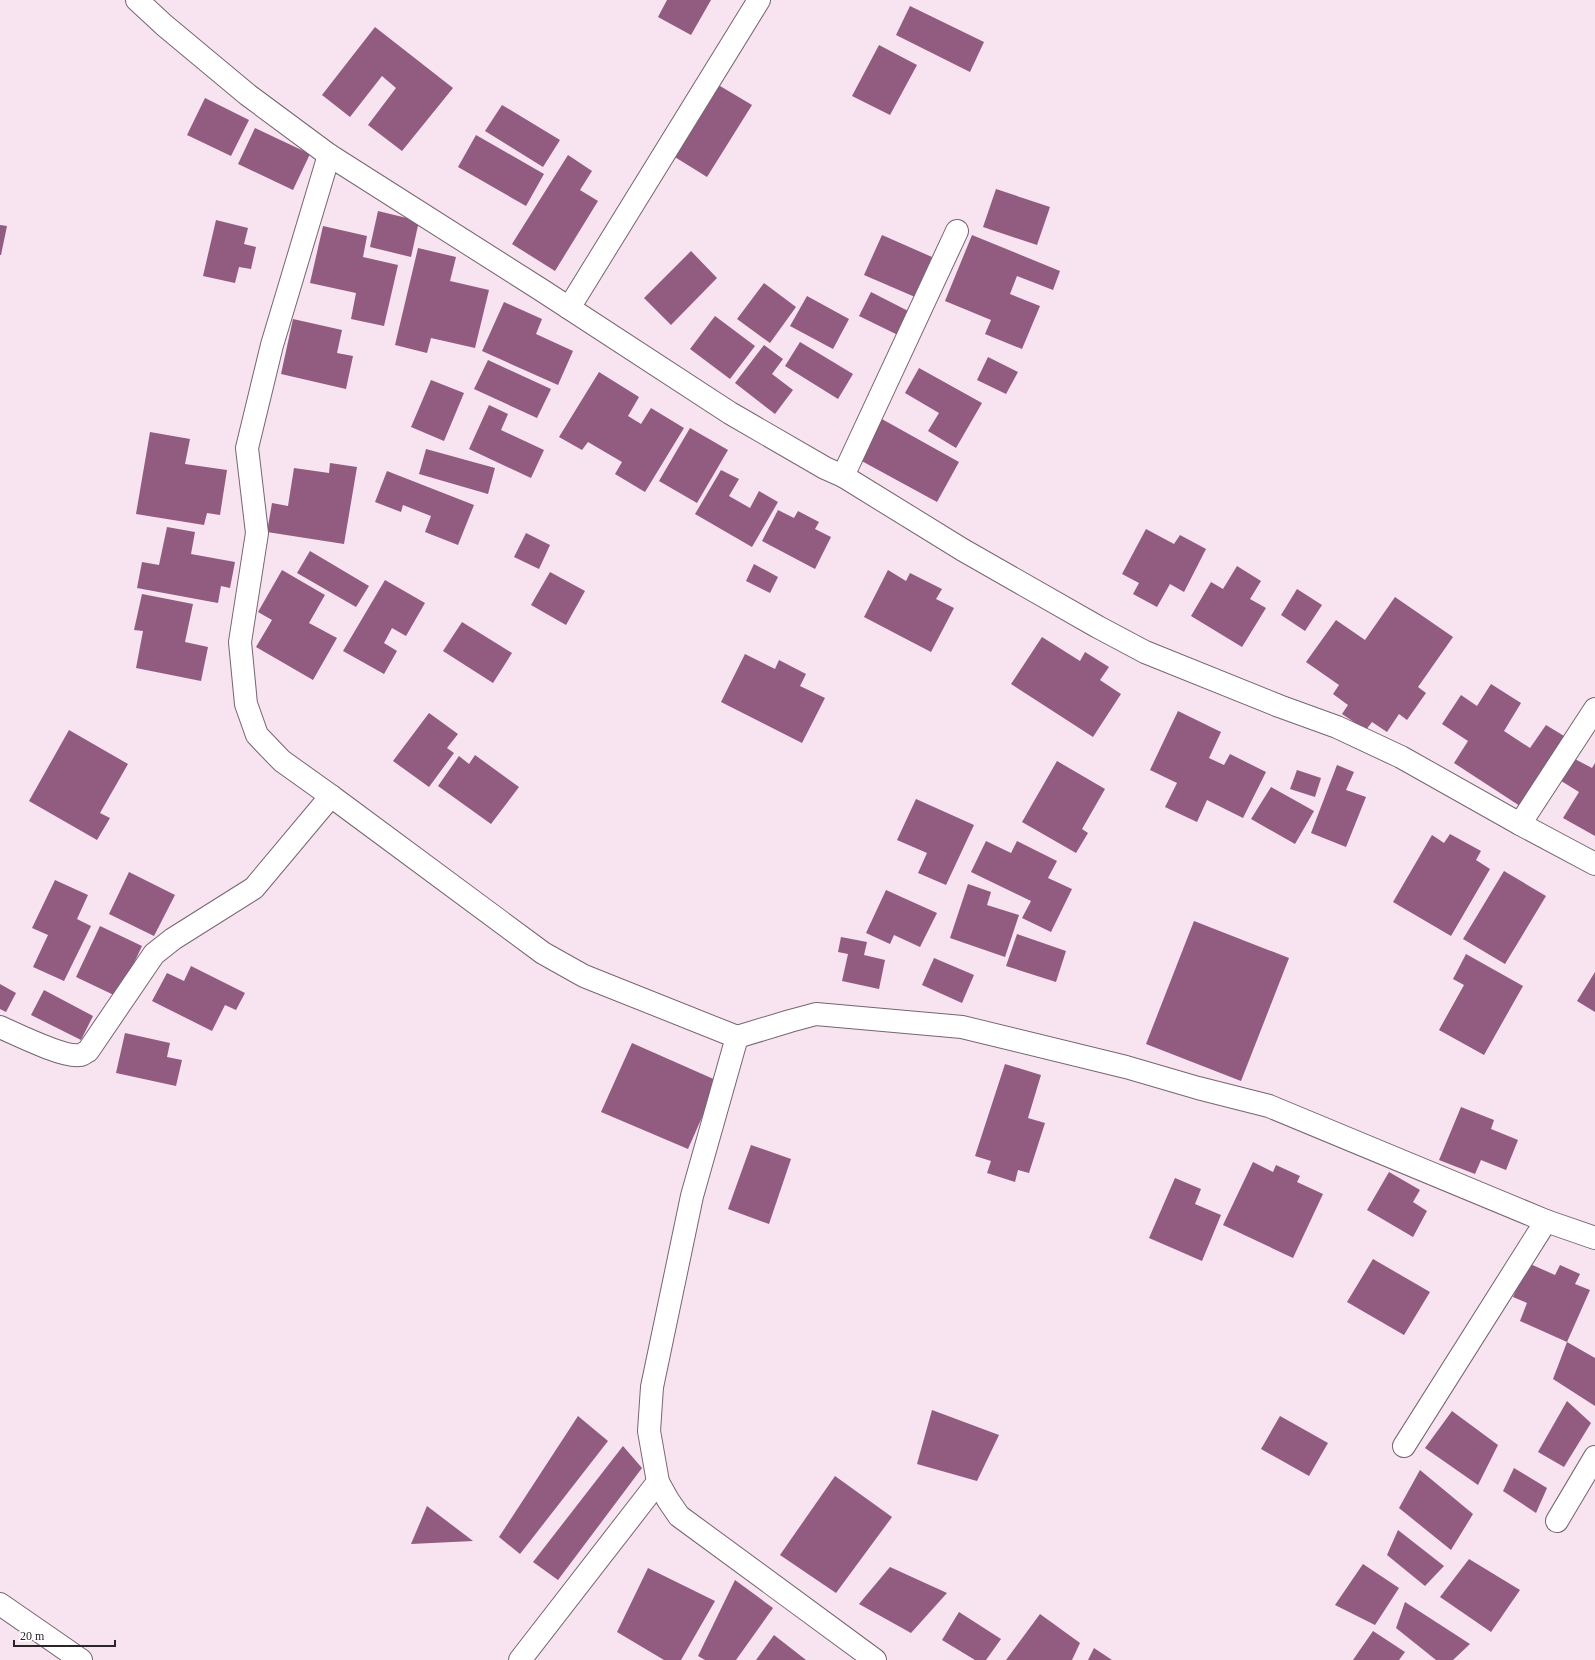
<svg xmlns="http://www.w3.org/2000/svg" width="1595" height="1660" viewBox="0 0 1595 1660" font-family="Georgia,serif">
<style>
.building{fill:#925b80}
.lines{fill:none;stroke-linecap:round;stroke-linejoin:round}
.street-casing{stroke:#776570;stroke-width:24}
.street{stroke:#fff;stroke-width:22}
</style>
<rect width="100%" height="100%" fill="#f8e3f0"/>
<!-- building -->
<g class="building">
<polygon points="667,0 711,0 691,35 658,17"/>
<polygon points="910,6 984,42 970,72 896,35"/>
<polygon points="375,27 453,88 402,151 368,125 396,88 382,76 350,117 322,95"/>
<polygon points="879,45 917,65 890,115 852,96"/>
<polygon points="715,83 752,105 707,177 670,154"/>
<polygon points="205,98 249,120 231,156 187,135"/>
<polygon points="502,105 560,140 543,167 485,131"/>
<polygon points="255,128 310,154 293,190 238,164"/>
<polygon points="476,135 544,174 526,206 458,167"/>
<polygon points="568,155 592,171 580,190 598,201 555,271 512,244"/>
<polygon points="996,189 1050,207 1037,245 983,227"/>
<polygon points="378,211 419,221 411,257 370,247"/>
<polygon points="216,220 248,228 244,244 256,247 251,269 239,267 235,283 203,276"/>
<polygon points="0,225 7,226 1,255 0,255"/>
<polygon points="323,226 367,236 363,257 398,265 384,326 351,319 356,293 310,283"/>
<polygon points="882,235 932,257 915,297 864,275"/>
<polygon points="972,235 1060,271 1053,290 1017,276 1010,294 1040,306 1022,349 985,334 991,320 945,301"/>
<polygon points="418,248 456,257 450,281 489,290 475,348 431,338 427,353 395,345"/>
<polygon points="691,251 717,278 671,325 644,298"/>
<polygon points="764,283 796,307 770,343 737,319"/>
<polygon points="871,292 914,314 902,337 859,316"/>
<polygon points="807,296 849,319 833,349 790,326"/>
<polygon points="504,302 542,319 536,334 573,351 558,385 482,351"/>
<polygon points="715,316 755,346 730,379 690,349"/>
<polygon points="293,319 342,330 337,353 353,356 346,389 281,374"/>
<polygon points="800,342 853,374 838,399 785,366"/>
<polygon points="764,345 783,359 772,374 793,390 775,414 735,383"/>
<polygon points="988,357 1018,372 1006,394 977,380"/>
<polygon points="488,360 551,389 537,418 474,389"/>
<polygon points="919,368 982,403 956,448 928,431 939,413 905,393"/>
<polygon points="599,372 639,397 628,416 641,424 651,408 684,428 645,492 615,474 622,462 588,442 582,450 559,437"/>
<polygon points="431,380 464,393 444,441 411,427"/>
<polygon points="489,405 508,414 501,430 544,450 531,478 469,449"/>
<polygon points="880,418 959,462 937,502 858,459"/>
<polygon points="690,428 728,450 697,503 659,481"/>
<polygon points="150,432 190,439 185,464 227,470 220,515 207,513 204,525 136,514"/>
<polygon points="426,449 495,468 488,494 419,474"/>
<polygon points="330,463 357,467 344,544 267,532 272,503 288,506 294,468 329,473"/>
<polygon points="721,470 739,479 729,496 750,508 759,491 778,502 752,547 695,514"/>
<polygon points="387,471 474,505 458,545 425,532 431,516 403,505 401,512 375,502"/>
<polygon points="778,510 794,518 798,511 819,522 815,529 831,537 815,569 762,541"/>
<polygon points="167,527 195,532 191,554 235,562 230,588 221,586 218,603 137,588 142,562 159,565"/>
<polygon points="1146,529 1174,544 1180,535 1206,549 1184,592 1170,584 1157,607 1133,594 1139,583 1122,574"/>
<polygon points="526,533 550,545 539,569 514,557"/>
<polygon points="310,551 369,586 356,607 297,573"/>
<polygon points="754,564 778,577 770,593 746,581"/>
<polygon points="1237,566 1261,581 1250,599 1266,608 1242,647 1191,616 1211,582 1223,589"/>
<polygon points="282,570 325,595 309,623 337,638 313,680 256,647 272,620 258,612"/>
<polygon points="888,570 906,581 910,573 942,589 936,599 954,608 931,652 864,617"/>
<polygon points="550,572 585,591 566,625 531,605"/>
<polygon points="385,580 425,603 406,636 392,628 384,643 397,651 384,674 343,651"/>
<polygon points="1297,589 1322,605 1305,631 1281,615"/>
<polygon points="142,594 193,604 185,642 208,647 201,681 136,668 143,631 134,630"/>
<polygon points="1395,597 1453,637 1418,687 1426,693 1407,720 1399,714 1387,732 1372,722 1366,730 1342,714 1348,705 1333,694 1339,685 1306,662 1336,620 1365,640"/>
<polygon points="462,622 512,653 493,683 443,651"/>
<polygon points="1042,637 1080,661 1085,652 1109,667 1100,680 1121,694 1093,737 1011,684"/>
<polygon points="745,654 775,669 779,660 806,674 800,686 825,698 802,743 721,702"/>
<polygon points="1491,684 1521,703 1504,731 1530,748 1546,725 1569,739 1523,808 1454,763 1468,741 1442,724 1461,695 1477,706"/>
<polygon points="1178,711 1221,732 1209,758 1224,765 1230,754 1266,772 1243,818 1207,800 1197,822 1165,807 1177,783 1150,770"/>
<polygon points="429,713 458,734 447,748 454,753 429,787 393,761"/>
<polygon points="69,730 128,764 100,813 110,818 97,840 29,801"/>
<polygon points="475,755 519,787 491,824 438,786 459,756 469,764"/>
<polygon points="1571,757 1592,768 1595,763 1595,836 1563,818 1579,792 1558,779"/>
<polygon points="1057,761 1105,789 1082,829 1088,833 1076,853 1022,822"/>
<polygon points="1337,765 1354,772 1346,790 1366,797 1346,847 1311,833"/>
<polygon points="1297,770 1321,778 1315,797 1290,789"/>
<polygon points="1271,787 1314,811 1295,844 1251,819"/>
<polygon points="916,799 974,825 946,885 918,873 927,853 897,840"/>
<polygon points="1450,834 1481,851 1476,860 1490,869 1451,936 1393,902 1432,835 1444,843"/>
<polygon points="986,841 1011,853 1017,841 1057,861 1048,878 1072,889 1051,932 1022,918 1031,901 971,872"/>
<polygon points="1504,871 1546,896 1505,964 1463,939"/>
<polygon points="129,872 175,895 154,936 109,914"/>
<polygon points="55,880 88,895 77,919 91,926 64,981 33,967 48,935 32,928"/>
<polygon points="968,884 991,892 987,905 1019,915 1005,957 950,938"/>
<polygon points="886,890 937,913 920,947 894,935 890,944 866,933"/>
<polygon points="1194,921 1289,958 1241,1081 1146,1044"/>
<polygon points="100,926 142,946 118,997 76,977"/>
<polygon points="1017,934 1066,951 1056,982 1006,966"/>
<polygon points="841,937 867,942 864,955 885,960 879,989 842,981 848,954 838,952"/>
<polygon points="1466,954 1523,986 1484,1055 1439,1030 1464,985 1453,979"/>
<polygon points="934,958 974,975 962,1003 922,985"/>
<polygon points="191,966 245,993 236,1010 225,1005 212,1031 152,1001 167,973 184,981"/>
<polygon points="1595,972 1595,1012 1577,1001"/>
<polygon points="0,984 16,993 6,1012 0,1009"/>
<polygon points="44,990 93,1016 81,1040 31,1015"/>
<polygon points="125,1033 170,1043 167,1057 182,1060 176,1086 116,1073"/>
<polygon points="632,1043 718,1081 688,1149 601,1112"/>
<polygon points="1005,1064 1041,1075 1028,1118 1045,1123 1029,1173 1018,1170 1015,1182 987,1173 991,1161 975,1156"/>
<polygon points="1461,1107 1494,1120 1491,1129 1518,1140 1506,1170 1481,1160 1475,1174 1439,1160"/>
<polygon points="751,1145 791,1159 769,1224 728,1209"/>
<polygon points="1253,1162 1273,1172 1276,1165 1300,1176 1297,1182 1323,1194 1293,1258 1223,1225"/>
<polygon points="1389,1172 1420,1190 1413,1202 1427,1211 1413,1237 1367,1210"/>
<polygon points="1175,1178 1201,1189 1195,1204 1221,1215 1202,1261 1149,1238"/>
<polygon points="1373,1259 1430,1292 1404,1335 1347,1302"/>
<polygon points="1528,1263 1555,1275 1560,1265 1580,1274 1575,1284 1590,1290 1567,1342 1520,1321 1527,1303 1513,1297"/>
<polygon points="1567,1342 1595,1358 1595,1406 1553,1379"/>
<polygon points="1567,1401 1591,1423 1564,1467 1538,1452"/>
<polygon points="932,1410 999,1435 977,1481 917,1464"/>
<polygon points="1452,1411 1498,1445 1478,1485 1425,1448"/>
<polygon points="578,1416 608,1441 520,1554 499,1537"/>
<polygon points="1280,1416 1328,1443 1309,1476 1261,1449"/>
<polygon points="623,1446 642,1468 558,1580 533,1562"/>
<polygon points="1514,1468 1547,1488 1536,1513 1503,1491"/>
<polygon points="1420,1470 1473,1514 1451,1550 1399,1508"/>
<polygon points="835,1476 892,1517 836,1593 780,1555"/>
<polygon points="427,1506 473,1541 411,1544"/>
<polygon points="1398,1530 1444,1566 1425,1586 1387,1555"/>
<polygon points="1469,1559 1520,1590 1491,1632 1440,1597"/>
<polygon points="1363,1564 1399,1588 1375,1625 1335,1605"/>
<polygon points="890,1567 947,1593 911,1633 859,1604"/>
<polygon points="648,1568 715,1601 681,1660 664,1660 617,1632"/>
<polygon points="735,1580 773,1608 736,1660 705,1660 698,1656"/>
<polygon points="1405,1602 1470,1644 1453,1660 1436,1660 1396,1628"/>
<polygon points="959,1612 1001,1639 986,1660 975,1660 942,1640"/>
<polygon points="1040,1614 1080,1643 1072,1660 1006,1660"/>
<polygon points="1373,1631 1405,1652 1399,1660 1353,1660"/>
<polygon points="774,1635 806,1660 756,1660"/>
<polygon points="1094,1648 1112,1660 1088,1660"/>
</g>
<g class="lines">
<!-- street casing -->
<g class="street-casing">
<g id="street">
<polyline points="137,0 164,25 248,95 329,155 543,291 730,413 825,468 843,476 963,550 1098,627 1145,652 1279,706 1337,727 1401,757 1520,824 1595,864"/>
<polyline points="569,308 759,0"/>
<polyline points="843,476 957,231"/>
<polyline points="331,796 543,953 584,976 737,1037"/>
<polyline points="1520,824 1595,709"/>
<path d="M0 1027C16 1034 64 1058 80 1055 83 1055 85 1052 88 1051L154 954 173 939 254 888 331 796 282 761 257 735 246 704 240 642 257 533 247 448 272 345 329 155"/>
<polyline points="1404,1446 1546,1221"/>
<polyline points="1557,1521 1595,1457"/>
<polyline points="0,1604 81,1660"/>
<polyline points="520,1660 658,1482"/>
<polyline points="875,1660 679,1516 668,1500 658,1482 649,1431 652,1387 692,1196 737,1037 790,1021 816,1014 962,1027 1126,1067 1198,1088 1269,1106 1546,1221 1595,1238"/>
</g>
</g>
<!-- street -->
<use href="#street" class="street"/>
</g>
<!-- scale -->
<path d="M14 1640v6h101v-6" fill="none" stroke="#2b2429" stroke-width="2"/>
<text x="20" y="1640" font-size="12" fill="#2b2429" stroke="#ffffff" stroke-width="3" paint-order="stroke">20 m</text>
</svg>
